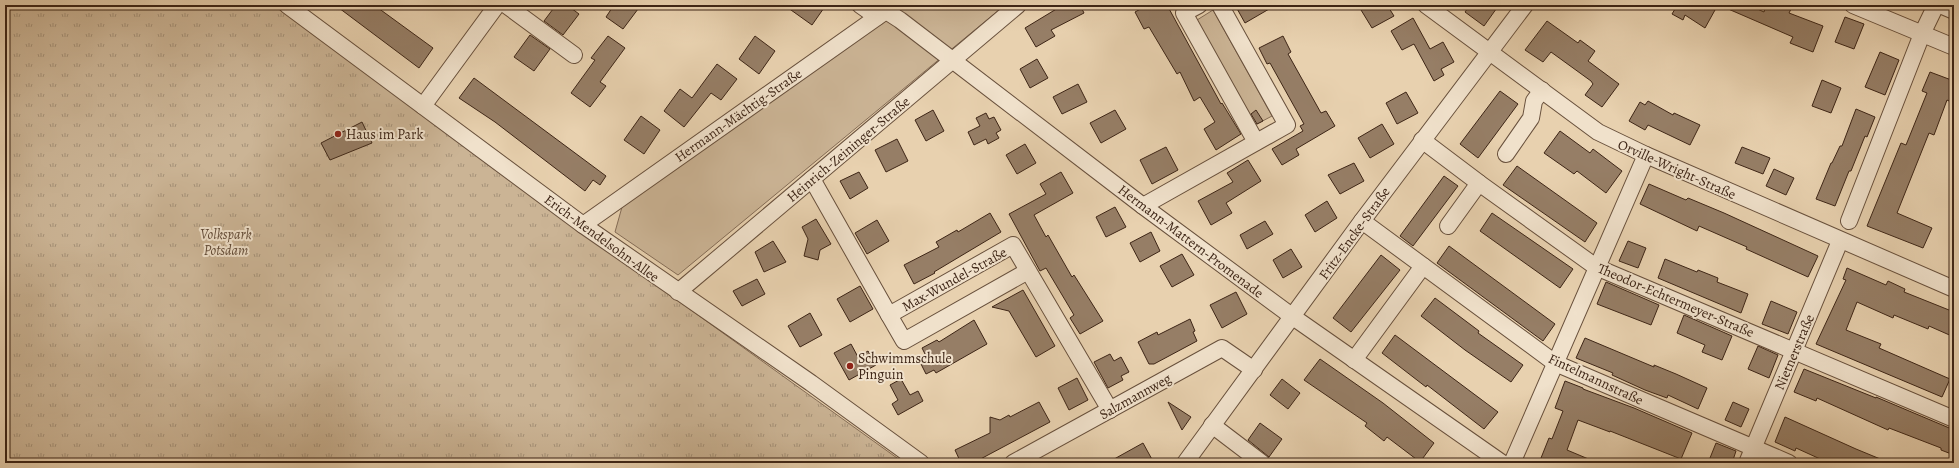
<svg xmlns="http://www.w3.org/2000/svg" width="1959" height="468" viewBox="0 0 1959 468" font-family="Alegreya,serif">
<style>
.green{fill:#cbb495;stroke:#846c56}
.park{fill:url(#park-tufts);stroke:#846c56}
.building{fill:#967e66;stroke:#3d2516}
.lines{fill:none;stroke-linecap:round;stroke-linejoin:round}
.minor-casing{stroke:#68503c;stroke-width:18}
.minor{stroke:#f0e1cb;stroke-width:16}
.poi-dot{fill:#8f2418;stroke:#f0e1cb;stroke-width:1.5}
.labels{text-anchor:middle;stroke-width:4;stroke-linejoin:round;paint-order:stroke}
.street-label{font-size:14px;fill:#3d2516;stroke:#f0e1cb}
.poi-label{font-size:14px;fill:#3d2516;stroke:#f0e1cb;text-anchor:start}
.park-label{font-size:14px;font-style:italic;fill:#604936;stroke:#f0e1cb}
</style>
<defs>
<pattern id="park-tufts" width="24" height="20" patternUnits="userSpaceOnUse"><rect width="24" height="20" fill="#cbb495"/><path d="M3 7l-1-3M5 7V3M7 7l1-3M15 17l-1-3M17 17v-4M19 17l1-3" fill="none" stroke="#a69279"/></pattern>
</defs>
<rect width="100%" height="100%" fill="#e8d1af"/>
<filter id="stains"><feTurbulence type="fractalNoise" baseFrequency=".005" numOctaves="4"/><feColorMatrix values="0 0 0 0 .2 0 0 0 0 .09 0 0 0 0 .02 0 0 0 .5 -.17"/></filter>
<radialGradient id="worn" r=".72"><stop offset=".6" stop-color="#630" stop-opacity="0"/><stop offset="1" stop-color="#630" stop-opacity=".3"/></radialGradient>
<!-- green -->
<g class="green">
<polygon points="905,5 1005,5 678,275 615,232 622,207"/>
<polygon points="1213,10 1272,116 1255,125 1197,20"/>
</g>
<!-- park -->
<polygon class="park" points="5,5 275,5 599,244 904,463 5,463"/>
<!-- building -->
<g class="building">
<polygon points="335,5 374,5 433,48 419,68"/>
<polygon points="556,5 567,5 579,14 563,35 544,21"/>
<polygon points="614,5 641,5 623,29 606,17"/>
<polygon points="784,5 826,5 812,25"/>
<polygon points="1063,5 1080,5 1084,13 1051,30 1055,36 1036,47 1025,28"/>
<polygon points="1148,5 1167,5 1221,104 1222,103 1241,134 1216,150 1204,129 1215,122 1200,97 1194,101 1180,72 1177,74 1149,27 1144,29 1135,12"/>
<polygon points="1235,5 1276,5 1245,23"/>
<polygon points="1358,5 1387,5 1394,16 1372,28"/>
<polygon points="1470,5 1499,5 1484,26 1465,12"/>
<polygon points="1668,5 1707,5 1715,10 1705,28 1685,15 1683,20 1672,14 1675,9"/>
<polygon points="1719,5 1749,5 1764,12 1766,5 1793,5 1789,13 1823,26 1813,52 1790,43 1793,37"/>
<polygon points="1845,17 1864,24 1854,49 1835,42"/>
<polygon points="1413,18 1430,49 1443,42 1454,62 1441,69 1444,75 1434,81 1414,44 1402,50 1391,31"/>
<polygon points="1547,21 1578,43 1580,40 1595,51 1588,61 1619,84 1602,107 1585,95 1593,84 1591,81 1551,52 1543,62 1525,50"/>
<polygon points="530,35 550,49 534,71 514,57"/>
<polygon points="608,36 625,48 600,82 606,86 590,107 571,93 595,60 591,58"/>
<polygon points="755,36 775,51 759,74 739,59"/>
<polygon points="1283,36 1291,52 1288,54 1321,113 1326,111 1335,126 1296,149 1299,155 1282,165 1272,149 1303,131 1300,126 1304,124 1270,63 1267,64 1259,48"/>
<polygon points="1880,52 1899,60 1885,95 1865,87"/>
<polygon points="1037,59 1048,78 1030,88 1020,69"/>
<polygon points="717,64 737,79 721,100 711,93 684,127 664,111 680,89 692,98"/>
<polygon points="1930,72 1954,81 1954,88 1949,101 1947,100 1934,135 1929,133 1897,213 1932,228 1923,248 1867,226 1901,143 1906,145 1927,93 1922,91"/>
<polygon points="474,78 606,176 600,185 593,180 585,191 495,122 459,98"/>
<polygon points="1822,80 1841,88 1831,113 1812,106"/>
<polygon points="1078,84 1087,102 1062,114 1053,97"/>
<polygon points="1500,91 1518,104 1478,158 1460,144"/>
<polygon points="1406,92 1418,113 1397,124 1386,103"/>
<polygon points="1648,101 1673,115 1674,113 1700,125 1690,145 1648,125 1645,130 1629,121 1640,102 1645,105"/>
<polygon points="1856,109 1875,117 1867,137 1865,136 1851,171 1849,171 1835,206 1816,199 1831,163 1832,163 1840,146 1842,146"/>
<polygon points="933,110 944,131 926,141 915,120"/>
<polygon points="1115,110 1126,129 1101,143 1090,123"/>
<polygon points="1256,110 1263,121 1257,124 1251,114"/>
<polygon points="986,113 989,119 994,117 1001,130 996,133 999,138 988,144 986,139 974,145 968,132 980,126 976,118"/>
<polygon points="641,116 660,130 644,154 624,140"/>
<polygon points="362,122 372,143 330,160 321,143"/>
<polygon points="1382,124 1394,144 1370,158 1358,138"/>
<polygon points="1560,131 1590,153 1593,149 1622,171 1606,193 1577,171 1574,174 1544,153"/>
<polygon points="897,139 908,161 886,172 875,150"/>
<polygon points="1025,144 1036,163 1017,174 1006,155"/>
<polygon points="1166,147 1178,170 1152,184 1140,160"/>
<polygon points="1742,147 1770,158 1763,174 1735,163"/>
<polygon points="1248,160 1261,181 1226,203 1232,213 1211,225 1198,201 1233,182 1227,173"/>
<polygon points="1354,163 1364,181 1340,194 1328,175"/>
<polygon points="1517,166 1597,223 1585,242 1503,185"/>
<polygon points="1774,169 1794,178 1786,195 1766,186"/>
<polygon points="859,172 868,188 850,199 840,181"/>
<polygon points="1061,172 1073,193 1034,215 1046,237 1048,235 1072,277 1074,275 1103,321 1080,334 1070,318 1074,315 1046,268 1040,271 1009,214 1046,194 1040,184"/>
<polygon points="1444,176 1458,186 1413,246 1400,236"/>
<polygon points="1649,184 1686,200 1688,198 1724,213 1818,256 1808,277 1746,249 1747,247 1699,226 1697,231 1640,204"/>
<polygon points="1327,201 1337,218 1315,232 1305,215"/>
<polygon points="1115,207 1126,227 1106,237 1096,217"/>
<polygon points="990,213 1001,232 934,272 935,273 914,284 904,265 939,247 936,242 957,230 958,232"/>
<polygon points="1492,213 1573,269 1560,288 1480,231"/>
<polygon points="816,219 831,244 820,250 818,260 804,256 808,239 802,227"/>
<polygon points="877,220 889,241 867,254 855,233"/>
<polygon points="1265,221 1273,234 1247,249 1240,235"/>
<polygon points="1151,232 1160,251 1140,262 1130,243"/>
<polygon points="773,241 786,262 764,272 755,252"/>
<polygon points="1628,241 1646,248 1638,268 1619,261"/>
<polygon points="1449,246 1555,324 1543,341 1437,263"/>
<polygon points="1291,249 1302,267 1283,278 1273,260"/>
<polygon points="1182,254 1194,275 1172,287 1160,266"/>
<polygon points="1381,255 1400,270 1351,332 1333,318"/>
<polygon points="1665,259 1697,272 1698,270 1718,278 1717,282 1748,294 1741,313 1658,278"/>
<polygon points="1847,268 1886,285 1888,281 1905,289 1904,292 1954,312 1954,337 1929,326 1928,329 1894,315 1893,318 1857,302 1846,330 1881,344 1879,348 1950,379 1942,397 1816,344 1846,280 1843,279"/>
<polygon points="757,279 765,294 742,306 733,291"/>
<polygon points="1606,282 1659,305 1651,325 1597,304"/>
<polygon points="860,286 873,309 850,322 837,299"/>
<polygon points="1023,290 1055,346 1036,357 1009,311 992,307"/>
<polygon points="1236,292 1247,314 1222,328 1210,305"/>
<polygon points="1435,298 1479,331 1478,333 1523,365 1511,382 1465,350 1421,316"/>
<polygon points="1771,301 1797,312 1788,334 1762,324"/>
<polygon points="810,313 822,335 800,347 788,326"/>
<polygon points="1684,315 1732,336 1722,360 1702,352 1705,345 1677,333"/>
<polygon points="1190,319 1195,331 1193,332 1197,341 1154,364 1149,364 1138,342 1157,332 1158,335"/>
<polygon points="974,320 987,344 936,373 934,370 926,374 920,362 927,358 922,348 937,340 939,342"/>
<polygon points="1395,335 1498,412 1484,429 1427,385 1426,387 1382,353"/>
<polygon points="1585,338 1654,367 1654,365 1676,374 1707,388 1698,409 1668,395 1667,398 1645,390 1612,375 1613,373 1576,358"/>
<polygon points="851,344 858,357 868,351 876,365 849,380 834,353"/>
<polygon points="1758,346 1778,355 1769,378 1748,369"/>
<polygon points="1110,354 1114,361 1121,357 1129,372 1121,376 1123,380 1108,388 1094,362"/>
<polygon points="1320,359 1383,403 1434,443 1420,462 1387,437 1384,441 1365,426 1367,423 1304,380"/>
<polygon points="1804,369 1876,398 1876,397 1954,430 1954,455 1941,450 1941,448 1889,428 1888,430 1817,398 1816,401 1794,392"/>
<polygon points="1077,378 1088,400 1069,410 1058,388"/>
<polygon points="901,379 910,395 918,391 923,401 898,415 892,404 898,400 890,385"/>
<polygon points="1282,379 1300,393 1288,409 1270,395"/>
<polygon points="1565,381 1583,388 1583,389 1634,408 1692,433 1681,459 1610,431 1610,432 1578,420 1567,450 1598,463 1539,463 1549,438 1552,439 1563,411 1555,408"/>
<polygon points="1039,402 1050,422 973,463 961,463 955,450 990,433 990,417 1000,420 1009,415 1010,417"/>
<polygon points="1168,402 1191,417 1182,430"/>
<polygon points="1733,402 1749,409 1741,427 1725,420"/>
<polygon points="1785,417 1856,449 1890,463 1829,463 1796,448 1795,451 1775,442"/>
<polygon points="1260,423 1282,439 1269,457 1248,440"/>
<polygon points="1143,443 1154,463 1107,463"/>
<polygon points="1716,443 1736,451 1732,463 1708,463"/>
</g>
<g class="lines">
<!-- minor casing -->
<g class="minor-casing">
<g id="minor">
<polyline points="287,5 583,225 811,383 921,463"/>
<polyline points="506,5 574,55"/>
<polyline points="860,5 877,17"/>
<polyline points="1199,5 1184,13 1256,142"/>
<polyline points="1426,5 1598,132 1646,155 1954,289"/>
<polyline points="1853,5 1954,47"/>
<polyline points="1940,5 1954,11"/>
<polyline points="886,11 900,20 1143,206 1293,317 1502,463"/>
<polyline points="423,106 497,5"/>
<polyline points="1422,140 1479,183 1596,267 1954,419"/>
<polyline points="1506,154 1531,118 1534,101 1542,90"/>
<polyline points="812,179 889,315 1013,245 1110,410"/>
<polyline points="1143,206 1287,125 1220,5"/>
<polyline points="1362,221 1555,363 1789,463"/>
<polyline points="1849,221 1922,34 1936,5"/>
<polyline points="583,225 893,6"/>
<polyline points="1448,226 1479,183"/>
<polyline points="678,292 1018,5"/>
<polyline points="889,315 904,341 1028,271"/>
<polyline points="1354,360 1423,266"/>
<polyline points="1212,425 1262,463"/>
<polyline points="1013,463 1222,348 1254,370"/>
<polyline points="1185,463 1362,221 1525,5"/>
<polyline points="1512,463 1646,155"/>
<polyline points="1747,463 1840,241"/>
</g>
</g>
<!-- minor -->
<use href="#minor" class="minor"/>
</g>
<!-- markers -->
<g class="poi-dot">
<circle cx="338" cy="134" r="4"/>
<circle cx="850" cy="366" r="4"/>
</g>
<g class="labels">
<!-- street labels -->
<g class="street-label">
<text transform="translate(738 115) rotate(-35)" y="5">Hermann-Mächtig-Straße</text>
<text transform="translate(848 149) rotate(-40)" y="5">Heinrich-Zeininger-Straße</text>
<text transform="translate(1677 169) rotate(24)" y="5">Orville-Wright-Straße</text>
<text transform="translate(1354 233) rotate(-54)" y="5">Fritz-Encke-Straße</text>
<text transform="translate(602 238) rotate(36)" y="5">Erich-Mendelsohn-Allee</text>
<text transform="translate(1191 241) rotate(37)" y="5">Hermann-Mattern-Promenade</text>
<text transform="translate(954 279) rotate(-29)" y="5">Max-Wundel-Straße</text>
<text transform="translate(1676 300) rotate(23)" y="5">Theodor-Echtermeyer-Straße</text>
<text transform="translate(1794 352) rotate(-67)" y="5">Nietnerstraße</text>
<text transform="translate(1596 379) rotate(25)" y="5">Fintelmannstraße</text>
<text transform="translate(1135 396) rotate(-29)" y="5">Salzmannweg</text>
</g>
<!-- poi labels -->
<g class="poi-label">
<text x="346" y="139">Haus im Park</text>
<text x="858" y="363">Schwimmschule<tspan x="858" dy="16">Pinguin</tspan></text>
</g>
<!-- park labels -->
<g class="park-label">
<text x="226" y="239">Volkspark<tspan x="226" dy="16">Potsdam</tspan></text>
</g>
</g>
<!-- margin -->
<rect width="1959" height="468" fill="none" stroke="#e8d1af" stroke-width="20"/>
<rect x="6" y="6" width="1947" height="456" fill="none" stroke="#3d2516" stroke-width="2"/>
<rect x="10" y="10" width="1939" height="448" fill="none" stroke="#3d2516"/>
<rect width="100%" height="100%" filter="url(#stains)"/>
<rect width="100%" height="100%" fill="url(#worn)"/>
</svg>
